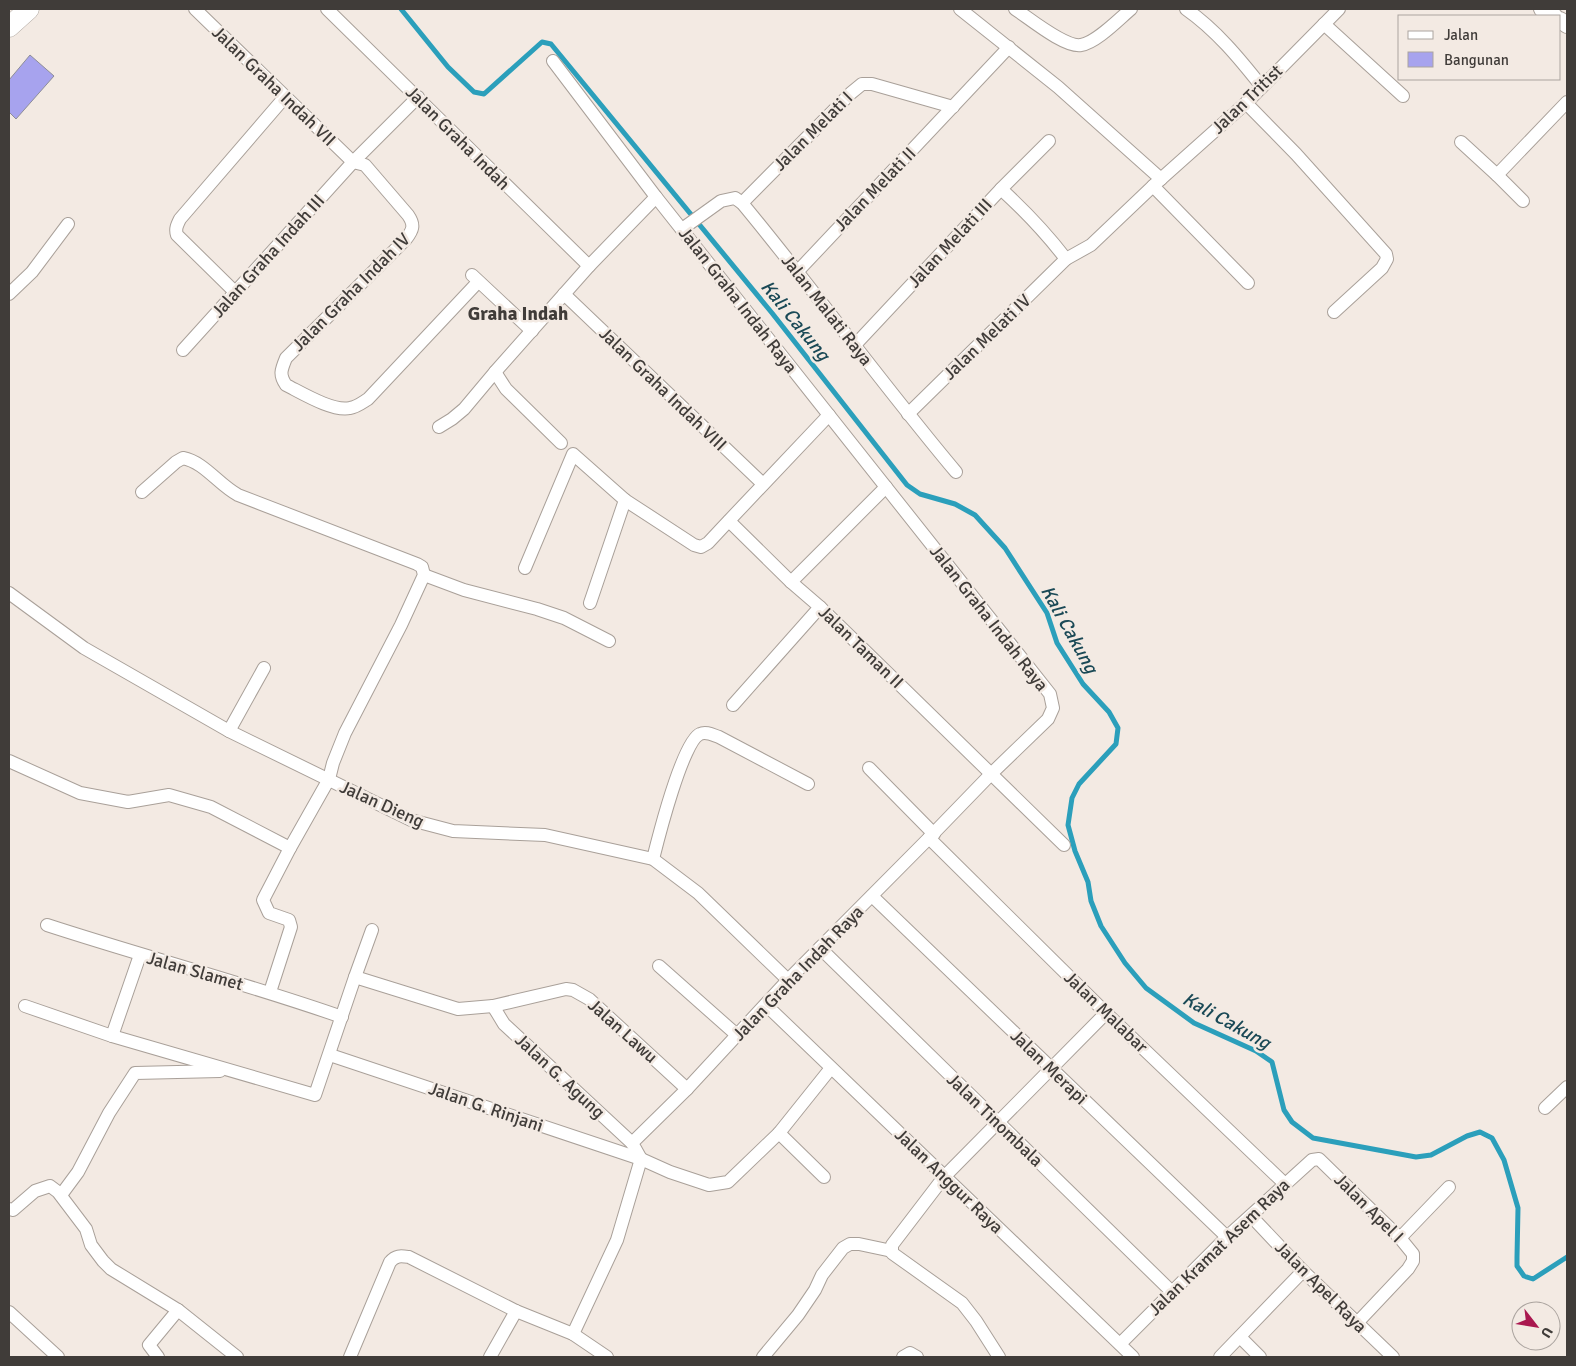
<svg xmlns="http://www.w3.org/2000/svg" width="1576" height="1366" viewBox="0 0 1576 1366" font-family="Signika,sans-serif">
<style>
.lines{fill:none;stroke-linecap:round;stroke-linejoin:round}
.stream{stroke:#2b9fbb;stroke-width:5}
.building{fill:#a7a3ee;stroke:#8e8e98}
.minor-casing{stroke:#a9a099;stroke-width:14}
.tertiary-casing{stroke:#a9a099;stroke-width:18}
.primary-casing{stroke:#a9a099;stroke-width:21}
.minor{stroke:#fff;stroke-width:12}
.tertiary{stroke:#fff;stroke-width:16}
.primary{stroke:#fff;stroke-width:20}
.labels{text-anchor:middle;stroke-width:5;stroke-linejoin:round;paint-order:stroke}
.street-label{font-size:18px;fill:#403c39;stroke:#f3eae3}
.neighbourhood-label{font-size:19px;font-weight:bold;fill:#403c39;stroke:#f3eae3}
.water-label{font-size:19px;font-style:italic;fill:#1a4956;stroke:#f3eae3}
</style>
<rect width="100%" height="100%" fill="#f3eae3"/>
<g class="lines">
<!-- stream -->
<polyline class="stream" points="401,9 448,67 474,92 484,94 542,42 551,44 772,313 907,485 920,494 955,504 975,515 1005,548 1047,613 1057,643 1083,684 1109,712 1118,728 1116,744 1079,784 1072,798 1068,825 1075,851 1088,882 1091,901 1101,926 1125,963 1146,988 1194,1023 1256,1051 1272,1062 1284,1110 1292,1122 1313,1138 1416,1157 1431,1155 1467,1136 1480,1132 1492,1138 1504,1160 1518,1208 1517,1257 1517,1266 1524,1276 1533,1279 1567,1257"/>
</g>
<!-- building -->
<polygon class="building" points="30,55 54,76 16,119 9,112 9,80"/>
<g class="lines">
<!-- minor casing -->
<g class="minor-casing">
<g id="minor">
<polyline points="195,9 353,162"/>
<polyline points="327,9 589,266"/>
<polyline points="960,9 1058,87 1161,179"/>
<path d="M1015 9C1029 18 1065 48 1081 45 1096 43 1119 19 1131 9"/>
<path d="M1186 9C1216 30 1239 58 1262 87"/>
<polyline points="1324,24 1403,96"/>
<polyline points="553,61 656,197 1050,694 1053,708 1048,719 991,774 929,838 788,980 687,1089 632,1143 641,1159"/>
<polyline points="1246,103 1296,154 1386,254 1387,259 1382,268 1334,312"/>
<polyline points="1461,142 1497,175 1567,102"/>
<path d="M353 162 365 165 408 215C415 225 413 230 406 239L286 358C281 370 279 375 286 385 302 393 333 412 350 408 357 407 363 402 368 399L478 282"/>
<polyline points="1497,175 1523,201"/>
<polyline points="1153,186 1248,283"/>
<polyline points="1001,189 1049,141"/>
<polyline points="742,203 851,93 862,84 872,84 953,107"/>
<path d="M682 229 721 201 735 198 742 203C815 291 882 384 956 472"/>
<polyline points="798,271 1009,47"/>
<polyline points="472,275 532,331"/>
<path d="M235 292 177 235C175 229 177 225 180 219L285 97"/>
<polyline points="9,294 32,272 68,224"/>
<polyline points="564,294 763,484"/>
<path d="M854 346 1001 189C1025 211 1046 233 1066 259"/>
<polyline points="183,350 353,162 418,97"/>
<polyline points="495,372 506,389 561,443"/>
<polyline points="908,414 1066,259 1091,245 1153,186 1246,103 1339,9"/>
<polyline points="439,427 452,419 464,409 495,372 589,266 656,197"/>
<polyline points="729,521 791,582 820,607 1064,845"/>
<polyline points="525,568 573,454 625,500 694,545 701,547 708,543 722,528 829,415"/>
<polyline points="424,575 464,590 537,609 564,618 609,641"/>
<polyline points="791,582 886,487"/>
<polyline points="9,593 84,648 229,731 411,820 453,831 545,835 653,859 698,893 788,980"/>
<polyline points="590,603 625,500"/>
<polyline points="733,705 820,607"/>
<polyline points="229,731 264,668"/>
<path d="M9 761 80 793 128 802 169 795 211 807 290 848 329 779 333 763 345 733 401 625 424 575 422 567 417 564 238 495C219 485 204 462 183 458L176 462 142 492"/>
<polyline points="869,768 934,834"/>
<polyline points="929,838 1106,1013 1285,1184"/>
<path d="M653 859C658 839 683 740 700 734 706 731 713 735 719 737L808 784"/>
<polyline points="872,896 1227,1237"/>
<path d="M47 925C145 957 245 983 342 1017"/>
<polyline points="820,948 1171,1291"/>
<polyline points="659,966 738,1036"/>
<polyline points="355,977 372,930"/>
<polyline points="270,992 291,927 289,920 269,913 263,900 290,848"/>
<polyline points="766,1005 1133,1357"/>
<polyline points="25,1006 112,1036 315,1095 355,977 458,1009 493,1006 566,989 573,990 589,999 687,1089"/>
<polyline points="493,1006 504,1024 632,1143"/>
<polyline points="112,1036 140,955"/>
<polyline points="330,1055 641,1159 670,1172 709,1185 728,1182 779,1133 831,1068"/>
<polyline points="1545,1108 1567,1087"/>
<polyline points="779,1133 824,1177"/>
<polyline points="61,1195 78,1172 109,1113 135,1073 220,1071"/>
<polyline points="9,1209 13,1210 35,1191 50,1186 58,1192 86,1229 91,1245 103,1261 111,1269 178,1310 237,1357"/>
<polyline points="1251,1216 1303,1271 1393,1357"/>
<polyline points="1400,1238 1449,1187"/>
<polyline points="9,1312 58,1357"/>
<polyline points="573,1334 617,1240 641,1159"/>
<polyline points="1240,1337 1260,1357"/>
<polyline points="1120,1344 1227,1237 1312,1160 1319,1159 1400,1238 1413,1254 1413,1261 1408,1269 1357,1323"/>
<polyline points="158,1357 149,1345 178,1310"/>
<path d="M350 1357 390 1262C396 1255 401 1256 409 1257L516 1311 573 1334 607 1357"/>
<polyline points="490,1357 516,1311"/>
<polyline points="763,1357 798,1315 815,1290 822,1275 843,1248 850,1244 859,1244 892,1251"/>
<polyline points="903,1357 910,1353 917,1357"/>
<polyline points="999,1357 976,1321 962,1303 892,1253 892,1245 944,1177 1106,1013"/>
<polyline points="1220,1357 1303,1271"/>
</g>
</g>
<!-- tertiary casing -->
<g class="tertiary-casing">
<g id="tertiary">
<polyline points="1542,9 1554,16"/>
<polyline points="1560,20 1567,25"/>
</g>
</g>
<!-- primary casing -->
<g class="primary-casing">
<polyline id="primary" points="9,27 29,9"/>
</g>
<!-- minor -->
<use href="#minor" class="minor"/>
<!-- tertiary -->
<use href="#tertiary" class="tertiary"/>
<!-- primary -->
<use href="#primary" class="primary"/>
</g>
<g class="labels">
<!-- street labels -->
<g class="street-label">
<text transform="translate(274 86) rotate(44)" y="6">Jalan Graha Indah VII</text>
<text transform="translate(1247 99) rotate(-44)" y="6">Jalan Tritist</text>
<text transform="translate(813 131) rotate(-45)" y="6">Jalan Melati I</text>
<text transform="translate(458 138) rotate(45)" y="6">Jalan Graha Indah</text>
<text transform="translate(875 189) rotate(-46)" y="6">Jalan Melati II</text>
<text transform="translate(950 243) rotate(-47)" y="6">Jalan Melati III</text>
<text transform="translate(268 256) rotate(-48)" y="6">Jalan Graha Indah III</text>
<text transform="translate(351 292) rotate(-45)" y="6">Jalan Graha Indah IV</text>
<text transform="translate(738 300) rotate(52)" y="6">Jalan Graha Indah Raya</text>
<text transform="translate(827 310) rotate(52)" y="6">Jalan Malati Raya</text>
<text transform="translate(987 337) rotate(-44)" y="6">Jalan Melati IV</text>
<text transform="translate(663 389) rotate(44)" y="6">Jalan Graha Indah VIII</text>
<text transform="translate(989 618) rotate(52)" y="6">Jalan Graha Indah Raya</text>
<text transform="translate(861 647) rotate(44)" y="6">Jalan Taman II</text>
<text transform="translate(382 804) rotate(24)" y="6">Jalan Dieng</text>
<text transform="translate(195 971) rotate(16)" y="6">Jalan Slamet</text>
<text transform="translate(798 973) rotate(-46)" y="6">Jalan Graha Indah Raya</text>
<text transform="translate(1106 1012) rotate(44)" y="6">Jalan Malabar</text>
<text transform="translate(623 1031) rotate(42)" y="6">Jalan Lawu</text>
<text transform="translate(1049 1067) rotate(44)" y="6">Jalan Merapi</text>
<text transform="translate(560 1076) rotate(43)" y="6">Jalan G. Agung</text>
<text transform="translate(486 1107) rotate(19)" y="6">Jalan G. Rinjani</text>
<text transform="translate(995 1120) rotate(44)" y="6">Jalan Tinombala</text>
<text transform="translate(949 1181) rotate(44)" y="6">Jalan Anggur Raya</text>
<text transform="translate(1369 1208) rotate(45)" y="6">Jalan Apel I</text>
<text transform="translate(1219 1247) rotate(-44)" y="6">Jalan Kramat Asem Raya</text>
<text transform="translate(1321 1287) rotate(45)" y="6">Jalan Apel Raya</text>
</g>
<!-- neighbourhood labels -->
<g class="neighbourhood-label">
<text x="518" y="320">Graha Indah</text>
</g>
<!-- water labels -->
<g class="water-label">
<text transform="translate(796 320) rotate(51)" y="7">Kali Cakung</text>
<text transform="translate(1070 629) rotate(61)" y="7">Kali Cakung</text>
<text transform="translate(1227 1020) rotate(29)" y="7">Kali Cakung</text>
</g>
</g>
<!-- border -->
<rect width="1576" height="1366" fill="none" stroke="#403c39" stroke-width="20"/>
<!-- legend -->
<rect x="1398" y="15" width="162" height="65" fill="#f3eae3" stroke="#aba49f"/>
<rect x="1408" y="31" width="25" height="8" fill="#ffffff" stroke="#aba49f"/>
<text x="1444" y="40" font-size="15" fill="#403c39">Jalan</text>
<rect x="1408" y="52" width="25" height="15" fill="#a7a3ee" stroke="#aba49f"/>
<text x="1444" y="65" font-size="15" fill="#403c39">Bangunan</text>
<!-- north arrow -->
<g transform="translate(1536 1326) rotate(121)"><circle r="24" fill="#f3eae3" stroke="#aba49f"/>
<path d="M0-4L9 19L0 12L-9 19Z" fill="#aa184f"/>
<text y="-8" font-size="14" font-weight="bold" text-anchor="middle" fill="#403c39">U</text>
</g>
</svg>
